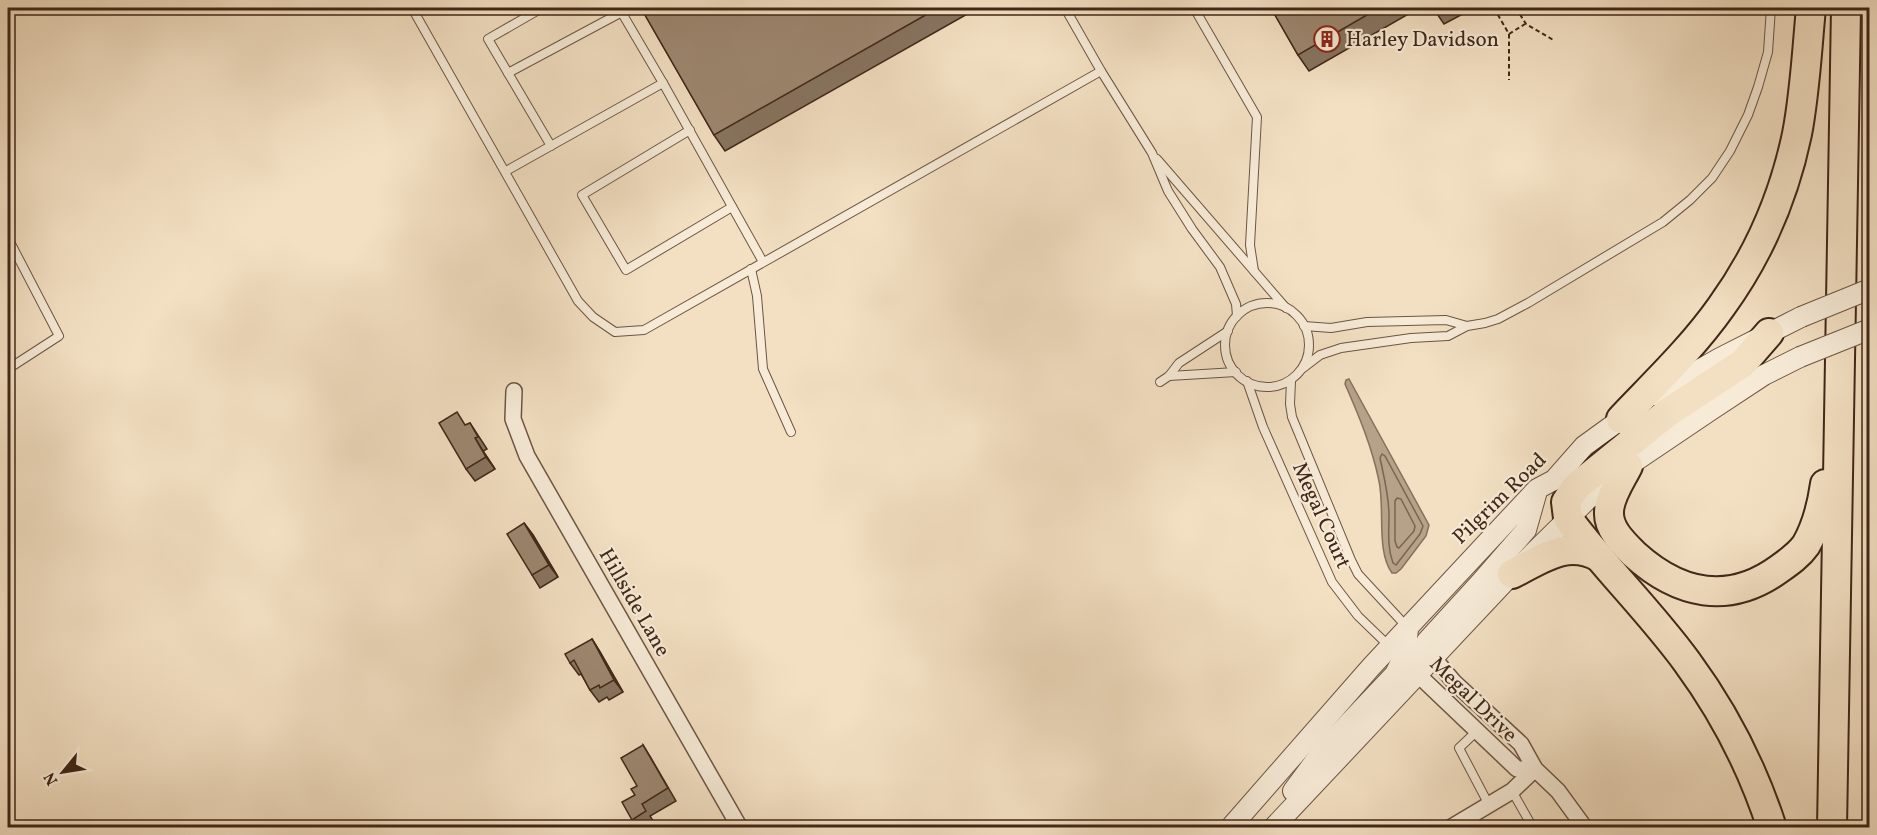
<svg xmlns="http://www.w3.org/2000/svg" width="1877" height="835" viewBox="0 0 1877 835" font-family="Vollkorn,serif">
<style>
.water{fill:#b6a189;stroke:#87705c;stroke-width:1.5}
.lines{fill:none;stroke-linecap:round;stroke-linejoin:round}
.shore{stroke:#7b6450;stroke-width:1.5}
.service-casing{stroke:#6d5543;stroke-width:10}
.minor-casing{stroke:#6d5543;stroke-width:18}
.tertiary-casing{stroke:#6d5543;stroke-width:22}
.motorway-casing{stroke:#402718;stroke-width:32}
.path{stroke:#402718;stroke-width:2;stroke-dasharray:4.5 3;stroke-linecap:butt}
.service{stroke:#f7ebd8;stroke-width:8}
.minor{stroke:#f7ebd8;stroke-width:15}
.tertiary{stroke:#f7ebd8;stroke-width:20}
.motorway{stroke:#f3e0c3;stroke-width:28}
.tertiary-bridge-casing{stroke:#6d5543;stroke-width:22;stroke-linecap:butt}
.tertiary-bridge{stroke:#f7ebd8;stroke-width:20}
.wall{fill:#877461;stroke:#402718;stroke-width:1.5}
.shaded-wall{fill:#6e5e4f;stroke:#402718;stroke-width:1.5}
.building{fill:#9d8771;stroke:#402718;stroke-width:1.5}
.labels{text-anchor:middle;stroke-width:4.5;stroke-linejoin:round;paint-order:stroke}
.poi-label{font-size:21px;fill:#402718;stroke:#f7ebd8;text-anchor:start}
.street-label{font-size:21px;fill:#402718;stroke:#f7ebd8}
</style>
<rect width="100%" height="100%" fill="#f3e0c3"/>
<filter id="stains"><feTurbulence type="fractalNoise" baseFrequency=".00333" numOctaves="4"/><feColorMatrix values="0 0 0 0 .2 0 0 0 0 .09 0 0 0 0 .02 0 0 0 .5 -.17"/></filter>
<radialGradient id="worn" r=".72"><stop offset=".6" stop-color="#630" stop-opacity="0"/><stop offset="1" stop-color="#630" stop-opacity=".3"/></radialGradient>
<!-- water -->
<path class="water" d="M1349 379 1429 525 1426 536 1401 569 1396 573H1392C1376 551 1385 509 1379 481 1372 447 1359 416 1345 384L1346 380Z"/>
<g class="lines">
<!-- shore -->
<g class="shore">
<path d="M1382 454 1385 456 1423 526 1420 534 1396 565 1393 563C1387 547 1389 532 1389 515 1389 496 1384 477 1380 458Z"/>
<polygon points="1397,498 1401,499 1415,526 1414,531 1399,548 1397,547 1395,541 1395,501"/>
</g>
<!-- service casing -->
<g class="service-casing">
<g id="service">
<polyline points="412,8 578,301 593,317 615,332 644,330 1101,71"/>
<polyline points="542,8 488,39 551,146"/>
<polyline points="1065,8 1101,71 1152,153 1168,191 1192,229 1220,267 1236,304 1237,316"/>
<polyline points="1194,8 1257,117 1250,245 1254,271"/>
<polyline points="508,73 622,12"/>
<polyline points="663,83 763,262"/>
<polyline points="690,130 582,195 626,270 732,207"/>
<polyline points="1157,159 1286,308"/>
<polyline points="506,171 663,83 619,8"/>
<polyline points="8,238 59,336 8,369"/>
<polyline points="751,269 757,296 763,369 791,432"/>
<circle cx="1267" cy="345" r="42"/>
<polyline points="1304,326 1331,328 1367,322 1446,320 1467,326"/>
<polyline points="1303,368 1320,355 1341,348 1411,338 1448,336 1467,326 1485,323 1498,319 1528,303 1663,222 1690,200 1712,178 1730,151 1748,115 1758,87 1768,52 1771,8"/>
<polyline points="1169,376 1236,372"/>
<polyline points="1247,381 1263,427 1332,582 1358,616 1389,646"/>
<polyline points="1291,381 1290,404 1292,417 1351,560 1358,574 1407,627"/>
<polyline points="1160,382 1169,376 1179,363 1228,331"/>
<polyline points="1477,731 1459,748 1489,805"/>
<polyline points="1512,791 1533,828"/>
</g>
</g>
<!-- minor casing -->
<g class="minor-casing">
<g id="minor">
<polyline points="514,391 513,419 527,456 740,828"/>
<polyline points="1426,649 1454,682 1521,744 1535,769 1558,791 1585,828"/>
<polyline points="1411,668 1517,769 1535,769"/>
<polyline points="1450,828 1512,791 1535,769"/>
</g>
</g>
<!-- tertiary casing -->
<g class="tertiary-casing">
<g id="tertiary">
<polyline points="1655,395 1720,358 1801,317"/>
<polyline points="1418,674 1424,647 1427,641 1480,583 1526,530 1537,491"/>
<polyline points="1293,791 1324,749 1395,674 1406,652 1408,628"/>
<polyline points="1230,828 1371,667 1537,489 1554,480 1584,446 1631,412"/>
<polyline points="1273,828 1512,574 1588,499 1628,466 1711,410 1764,375 1800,357"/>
</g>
</g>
<!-- motorway casing -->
<g class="motorway-casing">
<g id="motorway">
<path d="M1769 333 1743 363 1667 413 1576 487 1566 502 1568 518 1573 525C1609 572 1652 614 1687 662 1723 711 1753 769 1772 828"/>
<path d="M1621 419C1655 383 1692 348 1721 307 1758 256 1784 196 1797 134 1805 93 1807 49 1811 8"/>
<path d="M1628 466C1621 480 1609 497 1609 512 1608 529 1623 543 1634 554 1678 594 1728 606 1779 569 1789 562 1799 555 1806 545 1817 526 1822 505 1825 484"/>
<path d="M1512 574C1541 560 1566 539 1599 557"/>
<polyline points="1832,828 1846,8"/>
</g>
</g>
<!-- path -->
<g class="path">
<polyline points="1494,8 1509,34 1509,80"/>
<polyline points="1516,8 1526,24 1555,41"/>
<polyline points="1509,34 1525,24"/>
</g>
<!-- service -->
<use href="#service" class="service"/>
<!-- minor -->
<use href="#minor" class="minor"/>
<!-- tertiary -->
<use href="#tertiary" class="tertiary"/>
<!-- motorway -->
<use href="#motorway" class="motorway"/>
<!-- tertiary-bridge casing -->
<g class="tertiary-bridge-casing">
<g id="tertiary-bridge">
<polyline points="1801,317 1870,289"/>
<polyline points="1800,357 1870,329"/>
</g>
</g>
<!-- tertiary-bridge -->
<use href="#tertiary-bridge" class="tertiary-bridge"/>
</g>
<!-- wall -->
<g class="wall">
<polygon points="488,8 496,8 490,11"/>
<polygon points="641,8 978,8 725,151 714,135"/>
<polygon points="1271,8 1419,8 1309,71 1298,55"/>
<polygon points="1433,8 1474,8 1444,24"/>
<polygon points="470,423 487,449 483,451 495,469 475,481 466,469 466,425"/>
<polygon points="524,523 533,535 558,577 540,588 532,575"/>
<polygon points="592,639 600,652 623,692 609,700 607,697 599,702 590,690 581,674 579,675 570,663"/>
<polygon points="643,745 651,758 676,801 650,816 655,824 648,828 637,828 632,820 635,795 637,786"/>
</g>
<!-- shaded-wall -->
<g class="shaded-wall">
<polygon points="475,438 483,451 495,469 486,457"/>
<polygon points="524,523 533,535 558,577 549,565"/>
<polygon points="592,639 600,652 623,692 614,680"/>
</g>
<!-- building -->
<g class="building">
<polygon points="641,8 938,8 714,135"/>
<polygon points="1271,8 1379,8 1298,55"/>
<polygon points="457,412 465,425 470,423 478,437 475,438 486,457 466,469 439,423"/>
<polygon points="524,523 549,565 532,575 507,534"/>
<polygon points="592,639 614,680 600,688 599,685 590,690 574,660 570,663 565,654"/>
<polygon points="643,745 668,788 642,804 646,811 632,820 622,802 635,795 631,789 637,786 621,758"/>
</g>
<!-- icons -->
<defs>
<g id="building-ring" transform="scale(1.35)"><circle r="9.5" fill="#f7ebd8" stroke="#8f2418" stroke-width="1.5"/><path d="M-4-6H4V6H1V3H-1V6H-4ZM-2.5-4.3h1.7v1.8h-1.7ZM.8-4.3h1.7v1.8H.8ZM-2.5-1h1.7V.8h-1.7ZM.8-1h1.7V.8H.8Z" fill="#8f2418"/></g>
</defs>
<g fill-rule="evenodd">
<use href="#building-ring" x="1327" y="39"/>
</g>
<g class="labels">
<!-- poi labels -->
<g class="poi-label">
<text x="1346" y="46">Harley Davidson</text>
</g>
<!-- street labels -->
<g class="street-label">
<text transform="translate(1499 498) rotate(-44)" y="7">Pilgrim Road</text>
<text transform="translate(1322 515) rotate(66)" y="7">Megal Court</text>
<text transform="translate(635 602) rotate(60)" y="7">Hillside Lane</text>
<text transform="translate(1474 699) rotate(44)" y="7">Megal Drive</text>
</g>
</g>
<!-- margin -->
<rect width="1877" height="835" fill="none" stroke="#f3e0c3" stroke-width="30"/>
<rect x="9" y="9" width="1859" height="817" fill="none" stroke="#402718" stroke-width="3"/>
<rect x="15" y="15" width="1847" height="805" fill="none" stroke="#402718" stroke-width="1.5"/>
<!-- north arrow -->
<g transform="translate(63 772) rotate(240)" stroke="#f7ebd8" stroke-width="4.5" paint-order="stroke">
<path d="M0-4.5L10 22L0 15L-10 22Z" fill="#402718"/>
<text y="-9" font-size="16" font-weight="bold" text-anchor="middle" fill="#402718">N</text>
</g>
<rect width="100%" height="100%" filter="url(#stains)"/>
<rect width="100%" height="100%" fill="url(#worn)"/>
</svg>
